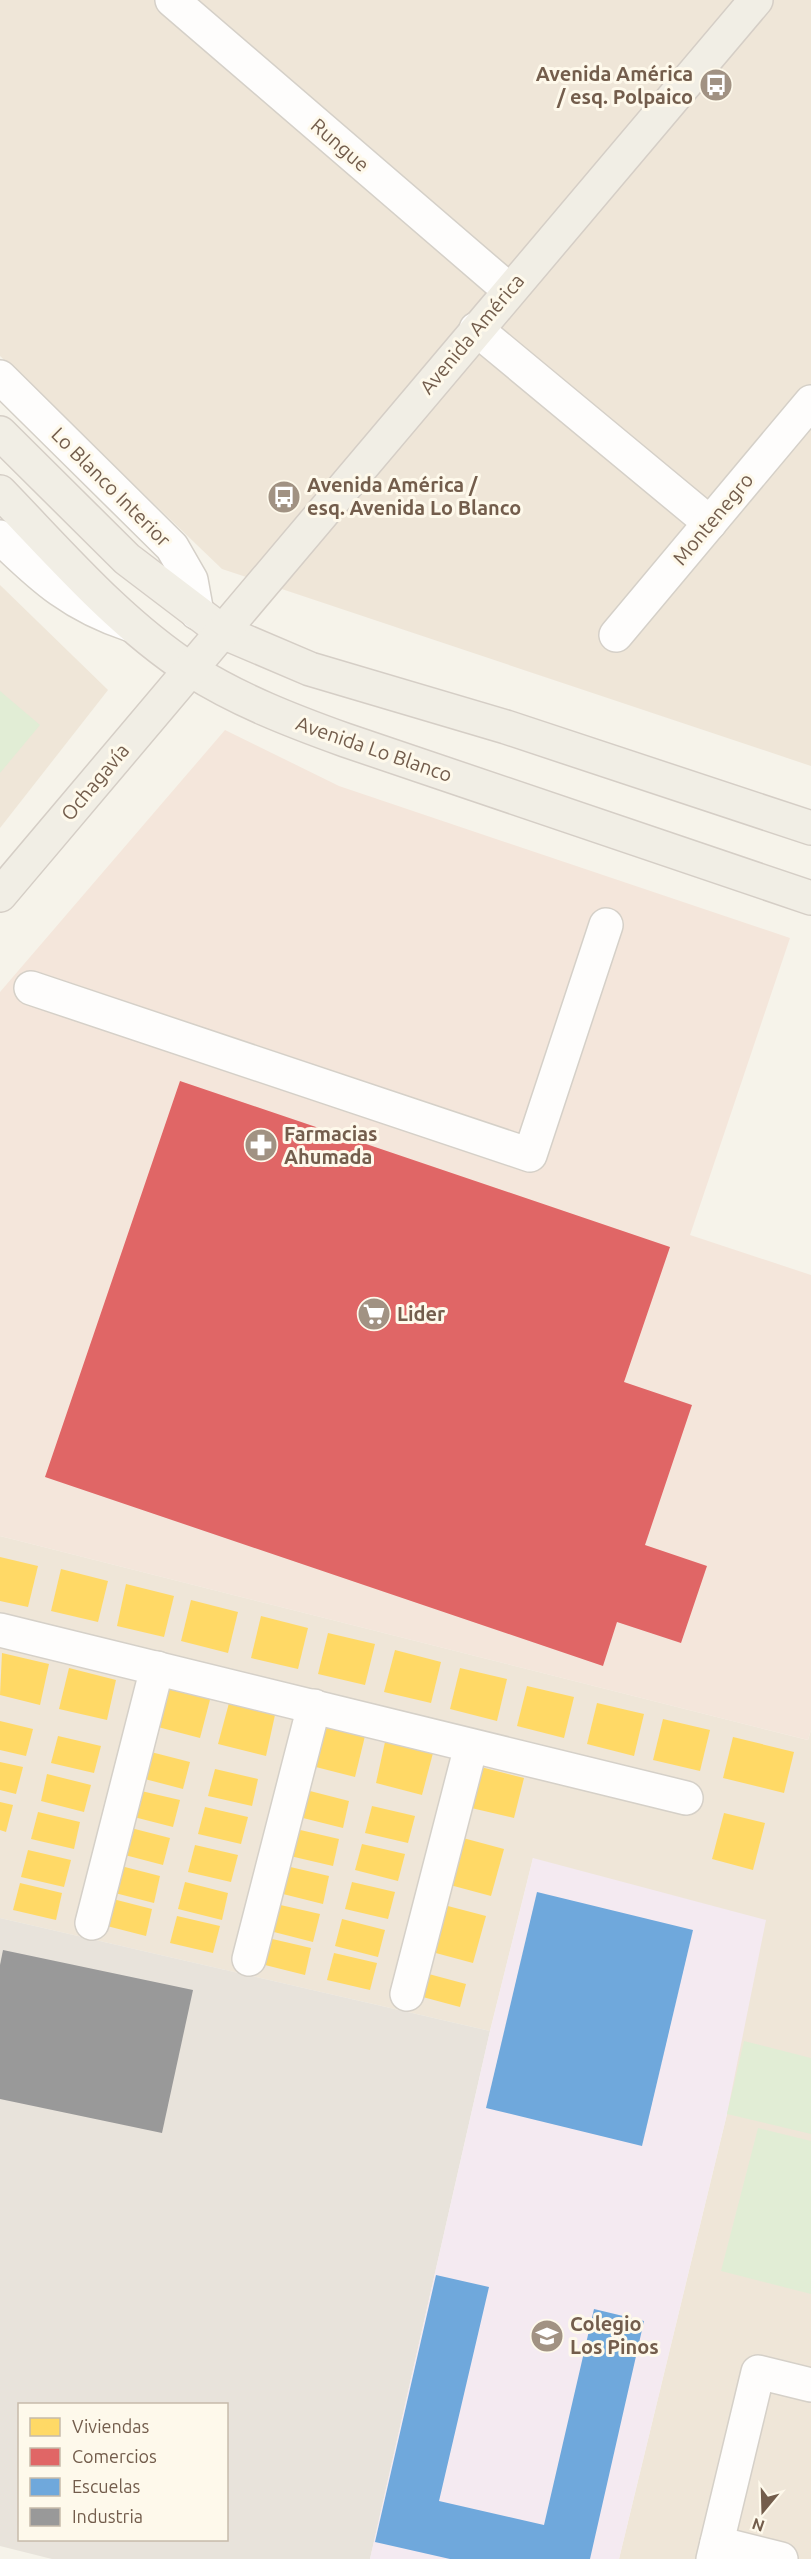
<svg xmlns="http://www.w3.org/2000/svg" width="811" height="2559" viewBox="0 0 811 2559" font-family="Ubuntu,sans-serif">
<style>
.residential{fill:#efe6d8}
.commercial{fill:#f4e6db}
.industrial{fill:#e8e3db;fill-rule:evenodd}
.education{fill:#f4eaf1}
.green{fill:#e1edd5}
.homes{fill:#ffd966}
.shops{fill:#e06666}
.schools{fill:#6fa8dc}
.industry{fill:#999}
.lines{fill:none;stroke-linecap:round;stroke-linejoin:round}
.minor-casing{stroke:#d5d0c8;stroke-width:36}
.major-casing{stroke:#d5cec6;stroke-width:36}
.minor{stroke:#fefdfc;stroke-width:33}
.major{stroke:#f1eee5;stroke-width:33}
.labels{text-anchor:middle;stroke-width:6;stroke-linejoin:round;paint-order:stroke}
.poi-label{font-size:20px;font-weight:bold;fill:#735d4c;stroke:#fef9eb;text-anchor:start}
.street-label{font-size:20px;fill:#735d4c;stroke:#fef9eb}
</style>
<rect width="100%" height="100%" fill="#f6f3ea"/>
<!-- residential -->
<g class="residential">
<polygon points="0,0 811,0 811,766 222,569 0,356"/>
<polygon points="0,585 108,690 0,828"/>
<polygon points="0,1536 808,1740 811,1730 811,2559 619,2559 727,2114 533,1858 490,2031 0,1918"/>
</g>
<!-- commercial -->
<polygon class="commercial" points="225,730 339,786 790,938 690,1235 811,1275 811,1730 808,1740 0,1536 0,992"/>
<!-- industrial -->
<path class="industrial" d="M0 1918 490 2031 370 2559H52L0 2546ZM20 2404H226V2540H20Z"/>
<!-- education -->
<polygon class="education" points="533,1858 766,1920 727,2114 619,2559 370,2559 490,2031"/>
<!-- green -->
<g class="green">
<polygon points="0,691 40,725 0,773"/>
<polygon points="744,2041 811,2058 811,2134 727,2114"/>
<polygon points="758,2128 811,2141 811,2294 721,2271"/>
</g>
<!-- homes -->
<g class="homes">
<polygon points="0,1557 38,1566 28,1607 0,1601"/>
<polygon points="61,1569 108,1581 98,1622 51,1611"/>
<polygon points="126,1584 174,1596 164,1637 117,1626"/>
<polygon points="191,1600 238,1612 228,1653 181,1641"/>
<polygon points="261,1616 308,1628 298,1669 251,1658"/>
<polygon points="328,1633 375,1644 365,1685 318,1674"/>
<polygon points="395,1650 441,1662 431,1703 384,1692"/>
<polygon points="2,1653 49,1664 40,1705 0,1695"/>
<polygon points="69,1668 116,1680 107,1720 59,1709"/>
<polygon points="460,1668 507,1679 497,1721 450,1709"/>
<polygon points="164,1685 211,1696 200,1738 154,1726"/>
<polygon points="527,1686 574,1697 564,1738 517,1726"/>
<polygon points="229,1703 275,1715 266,1756 218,1744"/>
<polygon points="597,1703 644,1714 634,1756 587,1744"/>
<polygon points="663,1719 710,1730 700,1771 653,1760"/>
<polygon points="0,1721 33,1729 26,1756 0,1750"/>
<polygon points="318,1724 365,1736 355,1777 308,1765"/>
<polygon points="58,1736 101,1746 94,1773 51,1763"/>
<polygon points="733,1737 794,1752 784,1793 723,1778"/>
<polygon points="385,1742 433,1753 422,1795 376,1783"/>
<polygon points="147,1751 190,1762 183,1789 141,1778"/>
<polygon points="0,1762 23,1767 16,1794 0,1790"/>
<polygon points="477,1766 524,1778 514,1818 467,1807"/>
<polygon points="215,1769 258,1779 252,1806 208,1796"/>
<polygon points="47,1774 91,1785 84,1812 41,1801"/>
<polygon points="137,1790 180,1800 173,1827 130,1816"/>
<polygon points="306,1790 349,1801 343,1828 299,1817"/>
<polygon points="0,1802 13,1805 6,1832 0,1830"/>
<polygon points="372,1806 415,1816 408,1843 365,1833"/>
<polygon points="205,1807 248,1817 241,1844 198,1834"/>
<polygon points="38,1812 80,1822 74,1849 31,1839"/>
<polygon points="724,1813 765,1823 753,1870 712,1859"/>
<polygon points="127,1827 170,1838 163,1865 121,1854"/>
<polygon points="296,1829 339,1839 333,1866 290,1856"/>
<polygon points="463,1838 504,1849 491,1896 450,1885"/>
<polygon points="362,1844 405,1854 398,1881 355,1870"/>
<polygon points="195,1845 238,1855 231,1882 188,1872"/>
<polygon points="28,1850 71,1860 64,1887 21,1877"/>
<polygon points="117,1865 160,1876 154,1903 111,1892"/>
<polygon points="286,1866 329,1876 323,1904 279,1893"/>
<polygon points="185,1882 228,1893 222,1920 178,1909"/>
<polygon points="352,1882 395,1892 388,1919 345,1909"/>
<polygon points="20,1883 62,1893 56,1920 13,1910"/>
<polygon points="109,1898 152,1909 146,1936 103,1925"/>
<polygon points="276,1904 320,1914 313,1942 270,1931"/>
<polygon points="444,1905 486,1916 473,1963 432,1952"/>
<polygon points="177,1916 220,1926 213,1953 170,1943"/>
<polygon points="342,1919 385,1930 378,1957 335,1946"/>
<polygon points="268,1938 311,1948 305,1975 261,1964"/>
<polygon points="334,1953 377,1963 370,1990 327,1980"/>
<polygon points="425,1973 466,1984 460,2007 419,1996"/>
</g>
<!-- shops -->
<polygon class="shops" points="180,1081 670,1247 624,1382 692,1405 645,1545 707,1566 681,1643 617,1622 603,1666 45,1477"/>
<!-- schools -->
<g class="schools">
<polygon points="537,1892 693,1930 642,2146 486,2108"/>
<polygon points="436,2275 489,2287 439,2501 544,2525 594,2309 644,2321 590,2559 450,2559 375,2542"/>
</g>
<!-- industry -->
<polygon class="industry" points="3,1950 193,1990 162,2133 0,2099 0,1965"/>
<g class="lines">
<!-- minor casing -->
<g class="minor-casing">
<g id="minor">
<polyline points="172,0 509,290"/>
<polyline points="476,329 710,523"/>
<polyline points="0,377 172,547 191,580 197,613"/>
<path d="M0 537C43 579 73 606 131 625"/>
<polyline points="616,635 811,402"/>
<polyline points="31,988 530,1155 606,925"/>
<polyline points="0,1630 686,1798"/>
<polyline points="92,1923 157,1668"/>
<polyline points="249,1959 314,1706"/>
<polyline points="407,1994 471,1746"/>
<polyline points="717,2543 781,2559"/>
<polyline points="713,2559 758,2372 811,2385"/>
</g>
</g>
<!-- major casing -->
<g class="major-casing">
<g id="major">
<polyline points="0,433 127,559 223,632 310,669 506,727 811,828"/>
<path d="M0 492C60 554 118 622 191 670 238 700 292 721 345 740L811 898"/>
<polyline points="0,895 756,0"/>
</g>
</g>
<!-- minor -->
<use href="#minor" class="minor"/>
<!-- major -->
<use href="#major" class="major"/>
</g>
<!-- icons -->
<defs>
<g id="bus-disc" transform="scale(1.725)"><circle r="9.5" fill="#a19283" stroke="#fef9eb"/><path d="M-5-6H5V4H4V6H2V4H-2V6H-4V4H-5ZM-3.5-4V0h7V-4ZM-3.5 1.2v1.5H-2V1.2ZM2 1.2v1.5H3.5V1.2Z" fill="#fff"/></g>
<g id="pharmacy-disc" transform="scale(1.725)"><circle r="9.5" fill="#a19283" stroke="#fef9eb"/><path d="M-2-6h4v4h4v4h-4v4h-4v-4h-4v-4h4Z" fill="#fff"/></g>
<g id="supermarket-disc" transform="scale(1.725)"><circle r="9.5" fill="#a19283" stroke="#fef9eb"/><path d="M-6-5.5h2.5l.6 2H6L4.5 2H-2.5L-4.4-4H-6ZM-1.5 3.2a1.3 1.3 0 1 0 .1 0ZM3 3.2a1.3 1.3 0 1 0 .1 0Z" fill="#fff"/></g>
<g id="school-disc" transform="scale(1.725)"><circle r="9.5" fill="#a19283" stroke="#fef9eb"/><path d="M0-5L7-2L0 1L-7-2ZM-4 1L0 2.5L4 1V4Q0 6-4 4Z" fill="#fff"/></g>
</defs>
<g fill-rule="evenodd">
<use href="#bus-disc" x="716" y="85"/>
<use href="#bus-disc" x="284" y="497"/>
<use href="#pharmacy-disc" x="261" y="1145"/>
<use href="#supermarket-disc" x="374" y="1314"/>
<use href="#school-disc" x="547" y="2336"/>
</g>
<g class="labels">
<!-- poi labels -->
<g class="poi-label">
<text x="693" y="81" text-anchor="end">Avenida América<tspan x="693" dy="23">/ esq. Polpaico</tspan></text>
<text x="307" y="492">Avenida América /<tspan x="307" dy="23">esq. Avenida Lo Blanco</tspan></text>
<text x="284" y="1141">Farmacias<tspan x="284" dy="23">Ahumada</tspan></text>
<text x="397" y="1321">Lider</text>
<text x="570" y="2331">Colegio<tspan x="570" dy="23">Los Pinos</tspan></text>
</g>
<!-- street labels -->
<g class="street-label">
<text transform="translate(340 145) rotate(41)" y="7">Rungue</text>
<text transform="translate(472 334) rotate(-50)" y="7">Avenida América</text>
<text transform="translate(111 487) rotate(45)" y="7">Lo Blanco Interior</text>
<text transform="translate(713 519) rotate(-50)" y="7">Montenegro</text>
<text transform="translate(374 749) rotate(19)" y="7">Avenida Lo Blanco</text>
<text transform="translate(95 782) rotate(-50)" y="7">Ochagavía</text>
</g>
</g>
<!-- legend -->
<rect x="18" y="2403" width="210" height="138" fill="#fef9eb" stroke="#c6bbab" stroke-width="1.5"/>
<rect x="30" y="2418" width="30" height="18" fill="#ffd966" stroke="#c6bbab" stroke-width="1.5"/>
<text x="72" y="2433" font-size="18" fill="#735d4c">Viviendas</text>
<rect x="30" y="2448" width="30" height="18" fill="#e06666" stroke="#c6bbab" stroke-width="1.5"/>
<text x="72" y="2463" font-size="18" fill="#735d4c">Comercios</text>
<rect x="30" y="2478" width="30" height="18" fill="#6fa8dc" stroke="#c6bbab" stroke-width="1.5"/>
<text x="72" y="2493" font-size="18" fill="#735d4c">Escuelas</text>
<rect x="30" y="2508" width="30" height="18" fill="#999999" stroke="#c6bbab" stroke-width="1.5"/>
<text x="72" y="2523" font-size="18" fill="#735d4c">Industria</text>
<!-- north arrow -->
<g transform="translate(763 2511) rotate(199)" stroke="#fef9eb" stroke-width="4.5" paint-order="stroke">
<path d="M0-4.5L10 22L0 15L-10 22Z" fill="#735d4c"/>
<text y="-9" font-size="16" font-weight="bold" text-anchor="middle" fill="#735d4c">N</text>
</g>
</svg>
